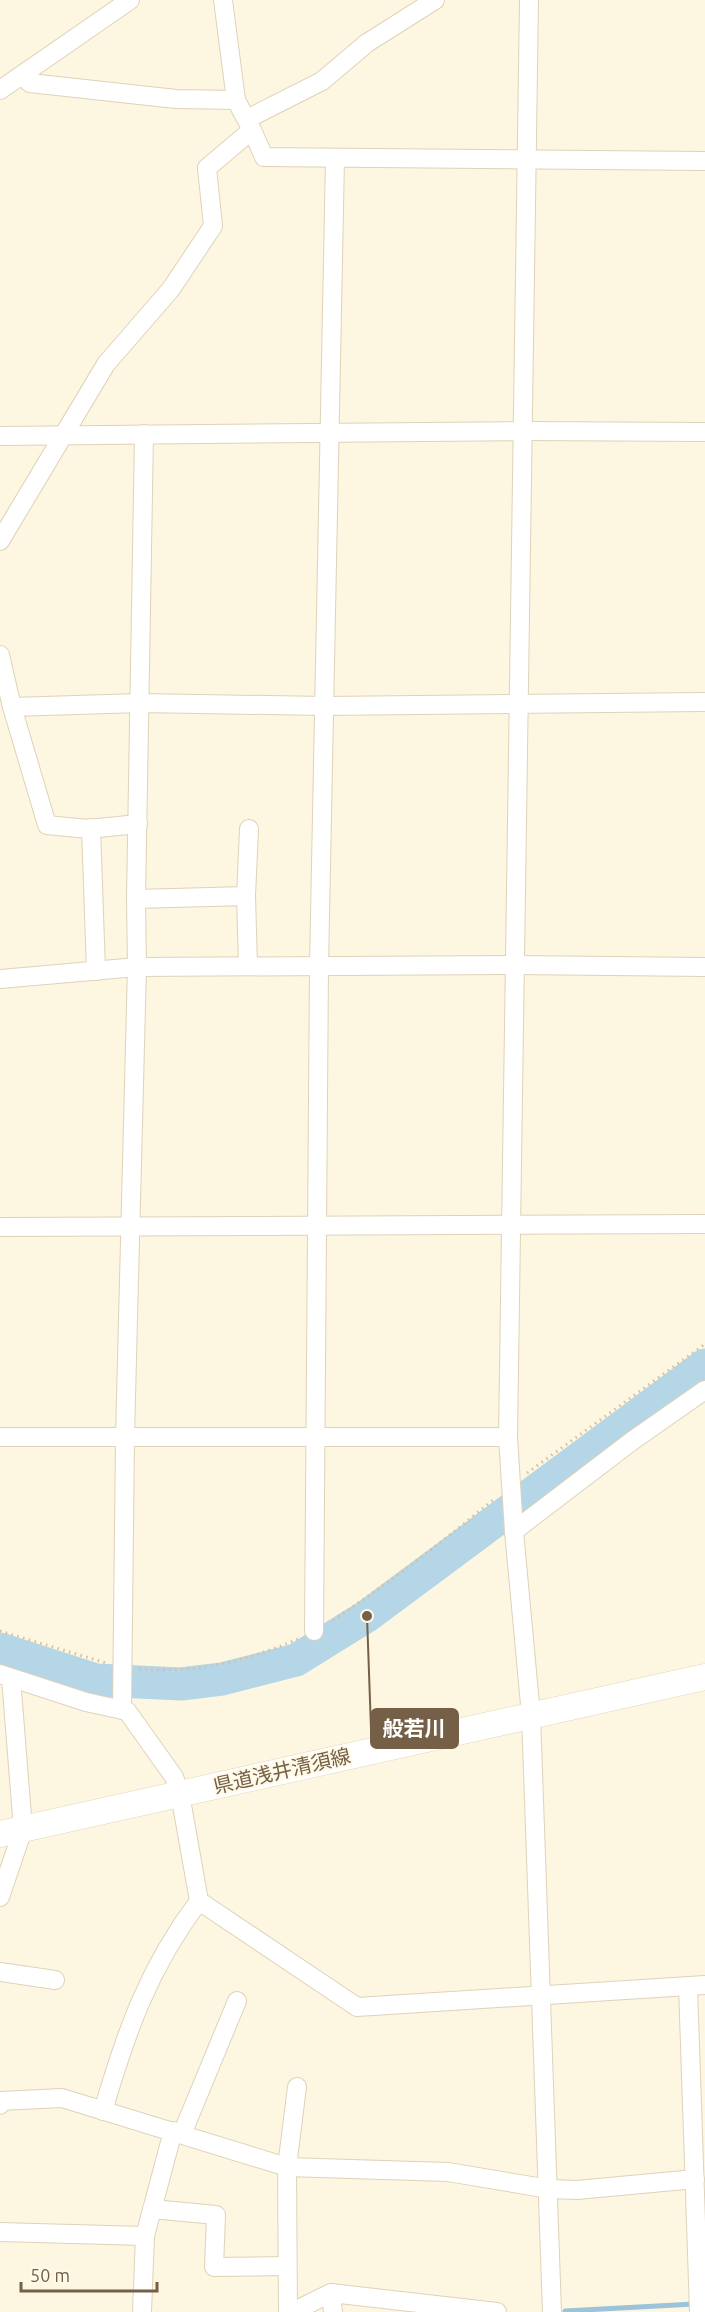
<svg xmlns="http://www.w3.org/2000/svg" width="705" height="2312" viewBox="0 0 705 2312" font-family="Ubuntu,'Noto Sans JP',sans-serif">
<style>
.lines{fill:none;stroke-linecap:round;stroke-linejoin:round}
.stream{stroke:#9bc3d9;stroke-width:5}
.river{stroke:#b5d6e7;stroke-width:33}
.minor-casing{stroke:#dfd2b9;stroke-width:20}
.secondary-casing{stroke:#e4d5b7;stroke-width:27}
.path{stroke:#d8be9b;stroke-width:3;stroke-dasharray:1.5 4.5;stroke-linecap:butt}
.minor{stroke:#fff;stroke-width:18}
.secondary{stroke:#fff;stroke-width:26}
.labels{text-anchor:middle;stroke-width:4.5;stroke-linejoin:round;paint-order:stroke}
.street-label{font-size:20px;fill:#756047;stroke:#fffae8}
.leader{fill:none;stroke:#756047;stroke-width:2}
.callout-dot{fill:#756047;stroke:#fffae8;stroke-width:2}
.callout{fill:#756047;stroke:#756047;stroke-width:2}
.callout-label{font-size:21px;text-anchor:middle;font-weight:bold;fill:#fff}
</style>
<rect width="100%" height="100%" fill="#fdf7e1"/>
<g class="lines">
<!-- stream -->
<polyline class="stream" points="565,2311 694,2304"/>
<!-- river -->
<polyline class="river" points="0,1649 96,1680 181,1684 222,1679 296,1660 367,1616 705,1365"/>
<!-- minor casing -->
<g class="minor-casing">
<g id="minor">
<polyline points="223,0 236,100 252,130 264,157 705,161"/>
<polyline points="529,0 508,1437 514,1531 531,1715 552,2312"/>
<polyline points="22,76 30,83 176,99 236,100"/>
<polyline points="0,90 130,0"/>
<polyline points="247,119 322,81 367,43 435,0"/>
<polyline points="0,436 524,431 705,432"/>
<polyline points="0,541 106,364 171,289 213,226 207,168 252,130"/>
<polyline points="0,655 12,707 47,825 88,829 138,824"/>
<polyline points="12,707 140,703 325,706 705,702"/>
<polyline points="91,828 96,971"/>
<polyline points="246,896 249,829"/>
<polyline points="136,899 246,896 248,966"/>
<polyline points="0,979 137,967 515,965 705,967"/>
<polyline points="0,1227 705,1224"/>
<polyline points="0,1437 508,1437"/>
<polyline points="514,1531 632,1441 705,1390"/>
<polyline points="314,1631 319,967 335,158"/>
<path d="M0 1674 86 1702 127 1711 174 1777 180 1794 199 1901C149 1967 126 2032 103 2111"/>
<polyline points="122,1710 125,1437 137,967 136,899 144,434"/>
<polyline points="0,1897 23,1829 11,1678"/>
<polyline points="199,1901 357,2007 705,1985"/>
<polyline points="0,1972 55,1980"/>
<polyline points="688,1986 699,2312"/>
<polyline points="0,2105 0,2101 62,2098 287,2167 448,2172 549,2189 577,2190 695,2179"/>
<polyline points="182,2134 237,2001"/>
<polyline points="152,2209 216,2215 214,2267 286,2266"/>
<polyline points="0,2232 145,2236"/>
<polyline points="331,2293 333,2312"/>
<polyline points="142,2312 145,2236 173,2131"/>
<polyline points="288,2312 287,2167 297,2087"/>
<polyline points="292,2312 331,2293 497,2312"/>
</g>
</g>
<!-- secondary casing -->
<g class="secondary-casing">
<polyline id="secondary" points="0,1834 705,1677"/>
</g>
<!-- path -->
<g class="path">
<polyline points="527,1473 705,1344"/>
<path d="M333 1620C389 1583 442 1542 493 1500"/>
<polyline points="0,1631 106,1663"/>
<path d="M139 1669C199 1673 243 1662 298 1639"/>
</g>
<!-- minor -->
<use href="#minor" class="minor"/>
<!-- secondary -->
<use href="#secondary" class="secondary"/>
</g>
<g class="labels">
<!-- street labels -->
<g class="street-label">
<text transform="translate(282 1771) rotate(-13)" y="7">県道浅井清須線</text>
</g>
</g>
<!-- callouts -->
<path class="leader" d="M367 1616L371 1729"/>
<circle class="callout-dot" cx="367" cy="1616" r="6"/>
<rect class="callout" x="371" y="1709" width="87" height="39" rx="6"/>
<g class="callout-label">
<text x="414" y="1736">般若川</text>
</g>
<!-- scale -->
<path d="M21 2282v9h136v-9" fill="none" stroke="#756047" stroke-width="3"/>
<text x="30" y="2282" font-size="18" fill="#756047" stroke="#fffae8" stroke-width="4.5" paint-order="stroke">50 m</text>
</svg>
